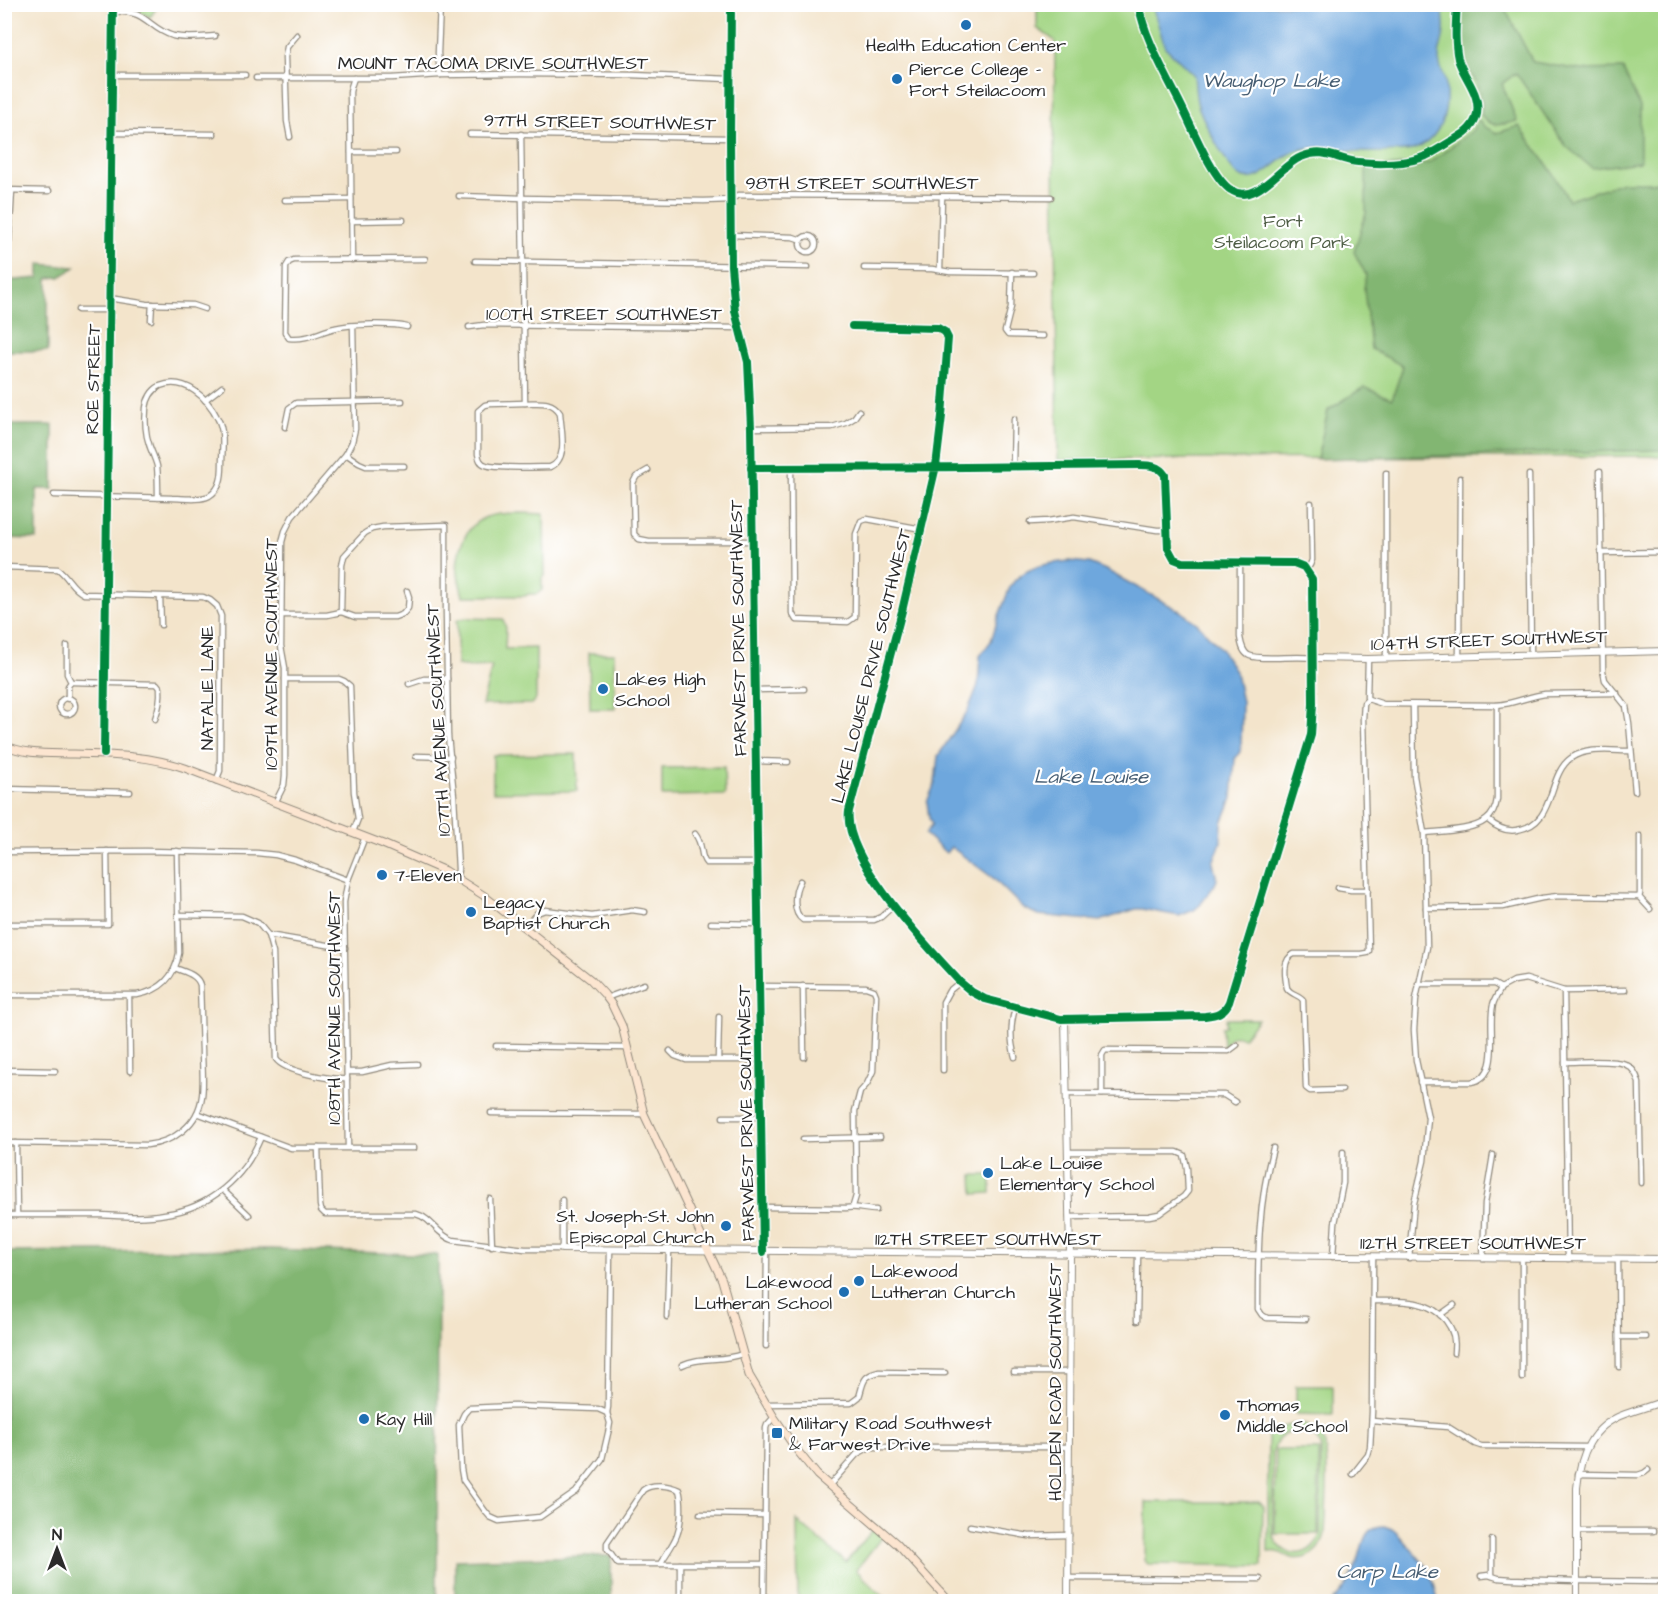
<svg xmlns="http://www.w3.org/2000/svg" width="1670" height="1606" viewBox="0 0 1670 1606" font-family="'Architects Daughter',sans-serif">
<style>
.green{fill:#a3d584;stroke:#678058;stroke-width:1.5;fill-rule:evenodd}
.forest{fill:#82b672;stroke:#56704e;stroke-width:1.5}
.water{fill:#6ea7dd;stroke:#4c6984;stroke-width:1.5}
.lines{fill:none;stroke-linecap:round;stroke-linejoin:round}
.minor-casing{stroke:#8f887b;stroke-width:7}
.tertiary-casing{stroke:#8f887b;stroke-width:8}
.secondary-casing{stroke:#8f887b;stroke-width:9}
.minor{stroke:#fff;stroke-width:4.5}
.tertiary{stroke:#fff;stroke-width:6}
.secondary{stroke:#fce5d0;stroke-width:7}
.cycleway-casing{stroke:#fff;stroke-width:11}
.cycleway{stroke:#00873e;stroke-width:8}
.poi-dot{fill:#1f6fb2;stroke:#fff;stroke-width:2}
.labels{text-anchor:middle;stroke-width:4.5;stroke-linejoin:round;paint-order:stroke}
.poi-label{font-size:18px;fill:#2b2b2b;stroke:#fff;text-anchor:start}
.street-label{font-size:18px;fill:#2b2b2b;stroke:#fff}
.park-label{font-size:18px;fill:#4f5e46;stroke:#fff}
.water-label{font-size:20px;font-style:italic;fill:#465d72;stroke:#fff}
</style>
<rect width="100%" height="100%" fill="#fff"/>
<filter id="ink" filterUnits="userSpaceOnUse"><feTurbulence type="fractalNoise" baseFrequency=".0167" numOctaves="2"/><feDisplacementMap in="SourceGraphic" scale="12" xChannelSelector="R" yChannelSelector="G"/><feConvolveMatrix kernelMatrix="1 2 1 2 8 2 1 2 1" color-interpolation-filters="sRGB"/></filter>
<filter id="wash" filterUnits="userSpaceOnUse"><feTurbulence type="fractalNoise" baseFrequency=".008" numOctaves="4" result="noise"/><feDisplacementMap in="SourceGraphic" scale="24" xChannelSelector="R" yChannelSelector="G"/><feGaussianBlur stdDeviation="1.35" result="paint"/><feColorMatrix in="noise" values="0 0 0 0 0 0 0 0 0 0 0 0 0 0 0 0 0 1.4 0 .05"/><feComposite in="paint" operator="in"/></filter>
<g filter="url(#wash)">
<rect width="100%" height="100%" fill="#f3e4cb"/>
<!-- green -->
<g class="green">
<polygon points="119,5 119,4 159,5 150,17 133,9 119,6"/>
<polygon points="1037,5 1665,5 1665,456 1058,460 1054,154 1055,41 1037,28"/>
<path d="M519 513 544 514 545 576 542 578V590L537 594H529L525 596H463C457 574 454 562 463 541 474 515 494 513 519 513Z"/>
<polygon points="467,618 503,619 506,628 505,649 536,648 536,699 531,704 482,705 492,666 470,667 457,665 457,621 460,619"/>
<polygon points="589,653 614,653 615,709 590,709"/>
<polygon points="576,754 577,791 493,792 493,755"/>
<polygon points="724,767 725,795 662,796 662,768"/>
<path d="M1226 1019H1258L1243 1038C1234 1032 1228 1037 1225 1047L1223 1048 1222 1027 1226 1026Z"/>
<polygon points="975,1175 991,1175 991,1193 974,1194 973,1176"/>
<polygon points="1296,1386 1333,1386 1333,1415 1296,1414"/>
<path d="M1295 1424C1307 1424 1317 1428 1323 1439 1330 1452 1326 1515 1325 1534 1321 1550 1308 1561 1292 1558 1287 1557 1282 1553 1278 1552 1274 1551 1271 1552 1268 1552V1430C1279 1430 1285 1425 1295 1424ZM1300 1429C1311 1431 1318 1438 1321 1449L1320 1534C1312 1560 1281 1560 1273 1534V1453C1276 1438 1285 1430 1300 1429Z"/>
<polygon points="1276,1450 1319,1450 1318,1534 1275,1534"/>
<polygon points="1146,1502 1259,1502 1263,1506 1262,1566 1148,1564 1145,1561"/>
<polygon points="797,1521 846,1562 876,1526 885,1533 856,1570 887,1600 885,1602 798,1601"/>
</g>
<!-- forest -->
<g class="forest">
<path d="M1461 5H1503L1533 62 1581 70 1623 69 1640 107V162L1592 168 1566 146 1516 73 1502 84 1517 121C1502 125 1492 129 1481 115L1482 102 1475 80 1462 60 1461 45Z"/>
<polygon points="1478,120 1485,127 1497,133 1519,126 1549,167 1569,200 1623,182 1665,182 1665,450 1317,459 1328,410 1364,387 1392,399 1403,366 1371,349 1364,289 1366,275 1354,252 1366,213 1366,168 1429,163 1472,131"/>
<polygon points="39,264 75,267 60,277 48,278 48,351 5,351 5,281 39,278"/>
<polygon points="4,420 9,425 53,425 53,489 37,489 37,539 5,538"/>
<polygon points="270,1249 438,1255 437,1601 5,1601 5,1252"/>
<polygon points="586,1556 611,1556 611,1601 455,1601 455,1560"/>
</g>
<!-- water -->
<g class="water">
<path d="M1152 5H1442C1443 13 1445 23 1444 32 1443 41 1439 49 1439 58 1439 66 1443 72 1445 80 1447 87 1446 96 1446 103 1445 122 1434 142 1415 149 1407 152 1397 151 1388 152 1376 152 1364 153 1352 151 1334 149 1316 145 1298 150 1279 155 1260 188 1239 176 1229 171 1200 115 1197 102 1195 93 1195 83 1194 75L1165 47Z"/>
<path d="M1069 561 1089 563 1106 570 1180 611 1198 624 1221 649 1236 673 1242 702 1241 750 1235 759 1232 798 1222 823 1221 841 1218 851 1213 862 1217 880 1214 886 1200 905 1194 910 1179 916 1142 909H1136L1100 921 1038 915 1023 908 993 878 951 847 946 853 925 834 932 825 929 818 927 802 935 783 938 756 967 712 973 698 978 685 980 656 991 641 998 618 1010 587C1022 567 1048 563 1069 561Z"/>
<path d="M1384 1526 1392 1529 1398 1534 1425 1565 1434 1583 1438 1601H1333C1345 1590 1352 1576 1358 1561 1361 1552 1362 1542 1367 1534 1371 1528 1377 1526 1384 1526Z"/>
</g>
</g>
<g filter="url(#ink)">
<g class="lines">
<!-- minor casing -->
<g class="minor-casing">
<g id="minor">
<polyline points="440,4 438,53 440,75"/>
<path d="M113 12C147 9 147 28 173 36 186 39 202 37 215 36"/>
<polyline points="112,75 245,75"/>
<polyline points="256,78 392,78 440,75 520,74 632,75 730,79"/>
<polyline points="111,133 214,134"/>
<polyline points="470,134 730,138"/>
<polyline points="521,134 525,403"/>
<polyline points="290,137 287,121 285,57 287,47 297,35"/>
<polyline points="351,152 396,152"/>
<polyline points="4,190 49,191"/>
<polyline points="459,196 522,198 704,201 731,200 738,195 1051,197"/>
<polyline points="285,200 351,199"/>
<polyline points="351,221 403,220"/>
<polyline points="731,235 793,237 802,240"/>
<circle cx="808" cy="244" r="8"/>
<polyline points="4,250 9,242 12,191"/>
<polyline points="352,260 350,92 351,87 354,78"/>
<polyline points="475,261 808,267"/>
<polyline points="864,268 932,269 950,272 1033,273"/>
<polyline points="940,269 942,197"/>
<polyline points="1012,272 1011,307 1005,331 1008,335 1043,336"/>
<polyline points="109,298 147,304 193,305 205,309"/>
<polyline points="78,310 109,310"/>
<polyline points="151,320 152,304"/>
<polyline points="852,326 938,328 945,332 947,334 942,416 936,466"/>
<path d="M407 327C393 323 350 324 335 328 318 332 308 340 289 338L285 332 286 267 289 262 294 260 425 259"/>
<polyline points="469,327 484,325 739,328"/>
<polyline points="205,400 222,387"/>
<path d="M525 403C539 403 552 400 560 413 561 430 569 460 550 467 538 467 495 469 486 465 480 463 479 459 478 454V411L485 405 490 404Z"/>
<polyline points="285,427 289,408 296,403 402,401"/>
<polyline points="751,428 832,427 846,423 854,418 859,411"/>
<polyline points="346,454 359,463 366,466 404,466"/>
<polyline points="1013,466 1014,419"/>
<polyline points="791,468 792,613 796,620 848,622 855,617 856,534 861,521 867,519 922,529"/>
<polyline points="648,470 636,477 633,483 634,534 639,539 649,541 752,541"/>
<polyline points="1600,471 1603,671 1605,680 1626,706 1629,723 1635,791"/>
<polyline points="1386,473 1386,657"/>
<polyline points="1529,475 1531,653"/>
<path d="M54 495C93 496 133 497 172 498 183 498 199 501 209 496 221 489 222 476 222 464 222 450 225 432 218 419 208 398 185 376 160 386 152 390 147 399 146 408 145 419 145 433 149 444 151 451 155 458 157 466 158 476 158 487 158 498"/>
<polyline points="1030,522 1048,521 1074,517 1157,530 1166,530"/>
<polyline points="1601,553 1666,552"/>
<path d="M1240 563V637C1241 643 1242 651 1248 655 1258 661 1297 655 1313 658"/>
<path d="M4 567 58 569C68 576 72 589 84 594L203 597 210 600 217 606 221 616 220 771 216 781"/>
<polyline points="1306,569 1310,565 1312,560 1311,503"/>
<polyline points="160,597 161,625"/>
<polyline points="341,612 342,565 344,556 365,533 372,529 383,527 446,525 446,612 448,736 454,796 458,869 457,878"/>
<polyline points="281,615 327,615 341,612 355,617 395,617 403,614 408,608 409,597 407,591"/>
<polyline points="67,646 67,674 71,682 68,686 68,699"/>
<polyline points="1459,656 1460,478"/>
<polyline points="285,679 339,679 344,681 350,686 354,792 358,819 353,832"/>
<path d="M71 682 157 684 160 688C161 699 159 708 155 719"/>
<polyline points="409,684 424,679 447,679"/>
<polyline points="754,690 804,689"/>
<circle cx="67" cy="706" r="8"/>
<path d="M1368 699 1383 704 1497 705C1514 704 1529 696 1545 694L1617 693"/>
<polyline points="416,756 451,757"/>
<polyline points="756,761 788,762"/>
<polyline points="4,789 130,792"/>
<polyline points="275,803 284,785 285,775 285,668 281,646 282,542 285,531 292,517 346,454 352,442 355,429 353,326"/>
<path d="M1488 820C1496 827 1505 832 1517 830 1557 824 1546 776 1571 758 1587 747 1612 751 1631 751"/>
<path d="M1424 833C1441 831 1472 831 1486 820 1493 815 1496 807 1497 799V705"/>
<path d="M695 834C704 845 699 855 706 863H756"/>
<polyline points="4,852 145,851 257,853 276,855 295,860 348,880"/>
<path d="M800 881C794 891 792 913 803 920H874L881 917 893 906"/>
<polyline points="1338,888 1351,890 1368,890"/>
<polyline points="1639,897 1640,894 1640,836"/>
<polyline points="1426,908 1503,907 1542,898 1558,896 1639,897 1650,909"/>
<polyline points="178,915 242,916 258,923 268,935 345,948"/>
<polyline points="711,923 758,924"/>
<polyline points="4,924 108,924 107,851"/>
<polyline points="525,927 537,913 545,910 592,916 632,910 645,912"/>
<path d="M268 935 273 953 276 1059C285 1072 331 1080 347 1079"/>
<polyline points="1418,984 1494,984 1501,988 1514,981 1526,979 1564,991 1625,990"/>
<polyline points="759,986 866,987 874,990 876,995 873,1071 867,1084 860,1092 855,1111 856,1196 853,1206"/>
<polyline points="803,986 804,1057"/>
<polyline points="1564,991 1568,1259"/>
<path d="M4 995H137C160 991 175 977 179 953L177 851"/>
<polyline points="129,996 130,1071"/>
<polyline points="606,998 644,984"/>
<polyline points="496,1046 628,1048"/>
<polyline points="670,1051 675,1056 686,1060 760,1060"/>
<path d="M1015 1057C1010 1040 1010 1026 1015 1008"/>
<polyline points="718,1059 719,1017"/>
<path d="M1565 1062C1580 1062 1613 1059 1625 1064 1634 1068 1637 1075 1639 1083L1641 1183"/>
<polyline points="4,1070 55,1071"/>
<polyline points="943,1070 943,1002 949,991 960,982"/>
<polyline points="347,1072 362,1072 392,1065 417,1064"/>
<path d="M1420 1082H1471C1503 1077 1487 1029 1493 1005 1494 999 1499 993 1501 988"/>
<path d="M1342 1090 1310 1091 1306 1088 1303 1000C1299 994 1291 995 1287 988 1285 977 1282 959 1294 954H1361L1367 953 1369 951 1363 719 1364 703 1368 699 1367 697 1368 659"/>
<polyline points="1067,1094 1224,1095 1235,1102"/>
<polyline points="1102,1094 1102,1055 1105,1050 1229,1051 1237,1045"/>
<polyline points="197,1113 291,1148 414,1148"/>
<polyline points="491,1113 644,1114"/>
<polyline points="723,1117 762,1117"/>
<polyline points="803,1139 880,1137"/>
<path d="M4 1143 147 1145C174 1142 198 1125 202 1096 204 1082 202 1065 202 1050 201 1028 201 1006 200 985 197 974 184 972 175 968"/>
<polyline points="16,1143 17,1215"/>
<polyline points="348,1147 344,902 348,880 365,837"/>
<path d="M318 1148 320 1205 321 1210 325 1214H416C432 1218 437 1235 453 1240L525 1249H562V1200"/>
<path d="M1273 1148C1258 1204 1258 1251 1258 1309L1262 1315 1267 1318 1306 1319"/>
<polyline points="1068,1152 1177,1152 1184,1155 1187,1168 1188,1191 1184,1196 1159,1214 1149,1216 1069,1217"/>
<polyline points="223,1190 249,1215"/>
<polyline points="490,1199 492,1246"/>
<path d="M763 1207 846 1208C856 1206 865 1210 876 1210"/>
<path d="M4 1215C37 1215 69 1215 101 1215 122 1216 145 1218 165 1214 210 1208 244 1178 261 1137"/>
<polyline points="1333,1257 1335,1223 1343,1183 1343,1152"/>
<polyline points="1409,1258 1414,1203 1424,1161 1428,1118 1416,1060 1414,1030 1416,999 1427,947 1424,833 1414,776 1413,705"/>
<polyline points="1483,1258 1485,1203 1493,1155"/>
<polyline points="1618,1259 1619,1367"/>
<path d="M1374 1301C1388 1301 1403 1300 1416 1303 1441 1308 1458 1328 1454 1353"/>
<polyline points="1440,1315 1454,1305"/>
<polyline points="667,1317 669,1251"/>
<polyline points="1137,1321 1138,1255"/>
<polyline points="1619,1337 1646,1337"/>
<polyline points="766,1346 767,1252"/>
<path d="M682 1365C700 1356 722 1362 742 1354"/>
<polyline points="1014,1372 1070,1372"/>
<polyline points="1522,1378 1522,1259"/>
<path d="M766 1404 851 1403 859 1397C864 1382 862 1376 879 1372L945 1373"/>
<polygon points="514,1406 598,1409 607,1413 610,1423 609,1429 602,1459 576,1492 540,1517 499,1521 490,1517 485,1511 463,1480 461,1469 459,1425 464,1414 469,1408"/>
<polyline points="607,1413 608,1407 610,1250"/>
<polyline points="1372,1421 1448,1427 1475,1444 1481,1446 1586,1447"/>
<polyline points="1353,1474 1368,1455 1370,1448 1372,1412 1373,1257"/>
<polyline points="1578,1474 1638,1475 1644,1473 1648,1470"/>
<polyline points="829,1486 857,1454 870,1447 1069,1447"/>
<polyline points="700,1514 764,1515"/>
<polyline points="970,1526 1029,1536 1069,1535"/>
<polyline points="1577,1531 1653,1531"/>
<polyline points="1492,1540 1492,1576"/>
<path d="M660 1564C673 1543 681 1536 681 1509 681 1503 681 1496 679 1490 669 1485 652 1483 643 1490L607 1543V1549L618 1564H764"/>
<polyline points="680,1564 680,1602"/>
<polyline points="1481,1576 1489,1575 1498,1578 1512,1579 1577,1581 1666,1582"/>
<polyline points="1069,1578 1260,1579"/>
<polyline points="764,1602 766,1428 767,1425 774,1417"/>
</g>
</g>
<!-- tertiary casing -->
<g class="tertiary-casing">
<g id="tertiary">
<polyline points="731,4 730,138 731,266 735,311 748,362 751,428 763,1252"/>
<path d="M751 468 1139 465C1150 465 1159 466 1165 475L1168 548 1174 559 1182 562 1294 563 1304 567 1312 579 1313 704 1311 735 1229 1002C1224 1013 1216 1015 1205 1016L1061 1019 1015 1008 978 996 960 982 893 906 870 871 852 838 848 824 849 811 902 611 936 466"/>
<polyline points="1313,658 1368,659 1666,651"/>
<polyline points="104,754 113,4"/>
<polyline points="1065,1019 1070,1255 1068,1602"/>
<polyline points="562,1249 1666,1259"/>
<path d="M1577 1602V1488C1580 1455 1591 1426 1625 1414 1639 1409 1652 1406 1666 1400"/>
</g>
</g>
<!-- secondary casing -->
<g class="secondary-casing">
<path id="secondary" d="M4 745C26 755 50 753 74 754 111 755 148 755 185 768L383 844 445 871 483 895 591 980 604 994 612 1005 622 1026 644 1114 722 1280 749 1375 774 1417 796 1449 817 1475 897 1544 950 1602"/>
</g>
<!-- minor -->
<use href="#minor" class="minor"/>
<!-- tertiary -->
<use href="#tertiary" class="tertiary"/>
<!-- secondary -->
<use href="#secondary" class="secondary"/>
<!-- cycleway casing -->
<g class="cycleway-casing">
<g id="cycleway">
<polyline points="731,4 730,138 731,266 735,311 748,362 751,428 763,1252"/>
<path d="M1138 4C1141 16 1144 28 1149 39 1158 62 1170 83 1181 105 1192 127 1212 178 1231 190 1256 207 1281 164 1301 157 1326 147 1336 160 1358 162 1378 164 1408 164 1426 156 1434 152 1442 147 1450 142 1460 136 1471 131 1476 118 1483 95 1464 79 1458 59 1454 41 1456 22 1457 4"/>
<path d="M751 468C880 468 1010 467 1139 465 1150 465 1159 466 1165 475L1168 548 1174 559 1182 562 1294 563 1304 567 1312 579 1313 704 1311 735 1229 1002C1224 1013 1216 1015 1205 1016L1061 1019 985 999 972 992 960 982C929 948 842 858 849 811L902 611 936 466 942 416 948 338 945 332 938 328 852 326"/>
<polyline points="104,754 113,4"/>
</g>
</g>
<!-- cycleway -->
<use href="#cycleway" class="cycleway"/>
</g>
</g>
<!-- markers -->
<g class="poi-dot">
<circle cx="966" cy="25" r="6"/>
<circle cx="897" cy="79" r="6"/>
<circle cx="603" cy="689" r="6"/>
<circle cx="382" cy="875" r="6"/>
<circle cx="471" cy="912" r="6"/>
<circle cx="988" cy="1173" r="6"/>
<circle cx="726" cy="1226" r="6"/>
<circle cx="859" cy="1281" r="6"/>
<circle cx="844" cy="1292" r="6"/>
<circle cx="1225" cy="1415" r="6"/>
<circle cx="364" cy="1419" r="6"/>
<rect x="771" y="1427" width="12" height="12" rx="3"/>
</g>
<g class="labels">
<!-- poi labels -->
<g class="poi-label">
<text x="966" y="51" text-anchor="middle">Health Education Center</text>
<text x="909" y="75">Pierce College -<tspan x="909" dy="21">Fort Steilacoom</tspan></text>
<text x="615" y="685">Lakes High<tspan x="615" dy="21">School</tspan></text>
<text x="394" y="881">7-Eleven</text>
<text x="483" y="908">Legacy<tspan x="483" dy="21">Baptist Church</tspan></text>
<text x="1000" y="1169">Lake Louise<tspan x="1000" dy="21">Elementary School</tspan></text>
<text x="714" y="1222" text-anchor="end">St. Joseph-St. John<tspan x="714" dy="21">Episcopal Church</tspan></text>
<text x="871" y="1277">Lakewood<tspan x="871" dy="21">Lutheran Church</tspan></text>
<text x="832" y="1288" text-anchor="end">Lakewood<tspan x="832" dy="21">Lutheran School</tspan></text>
<text x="1237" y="1411">Thomas<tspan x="1237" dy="21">Middle School</tspan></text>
<text x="376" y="1425">Kay Hill</text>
<text x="789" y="1429">Military Road Southwest<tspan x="789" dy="21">&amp; Farwest Drive</tspan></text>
</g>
<!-- street labels -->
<g class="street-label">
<text x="493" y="69">MOUNT TACOMA DRIVE SOUTHWEST</text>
<text transform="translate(600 122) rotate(1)" y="6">97TH STREET SOUTHWEST</text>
<text x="862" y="189">98TH STREET SOUTHWEST</text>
<text x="604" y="320">100TH STREET SOUTHWEST</text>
<text transform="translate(93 379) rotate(-89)" y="6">ROE STREET</text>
<text transform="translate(738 628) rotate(-91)" y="6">FARWEST DRIVE SOUTHWEST</text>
<text transform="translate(1489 640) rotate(-2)" y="6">104TH STREET SOUTHWEST</text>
<text transform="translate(271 654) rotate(-90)" y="6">109TH AVENUE SOUTHWEST</text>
<text transform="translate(871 666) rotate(-76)" y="6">LAKE LOUISE DRIVE SOUTHWEST</text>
<text transform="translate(207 688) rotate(-90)" y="6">NATALIE LANE</text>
<text transform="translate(438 720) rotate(-93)" y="6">107TH AVENUE SOUTHWEST</text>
<text transform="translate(334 1008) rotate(-90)" y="6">108TH AVENUE SOUTHWEST</text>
<text transform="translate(746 1113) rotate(-91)" y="6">FARWEST DRIVE SOUTHWEST</text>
<text x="988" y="1245">112TH STREET SOUTHWEST</text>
<text x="1473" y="1249">112TH STREET SOUTHWEST</text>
<text transform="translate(1055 1382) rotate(-90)" y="6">HOLDEN ROAD SOUTHWEST</text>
</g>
<!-- park labels -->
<g class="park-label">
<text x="1283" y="227">Fort<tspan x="1283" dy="21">Steilacoom Park</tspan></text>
</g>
<!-- water labels -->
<g class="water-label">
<text x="1271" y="87">Waughop Lake</text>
<text x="1091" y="783">Lake Louise</text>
<text x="1387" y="1578">Carp Lake</text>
</g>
</g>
<!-- margin -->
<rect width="1670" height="1606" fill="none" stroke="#fff" stroke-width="24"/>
<!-- north arrow -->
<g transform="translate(57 1549)" stroke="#ffffff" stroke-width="4.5" paint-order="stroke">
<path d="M0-4.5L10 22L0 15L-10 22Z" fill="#2b2b2b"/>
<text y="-9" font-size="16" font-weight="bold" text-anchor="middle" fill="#2b2b2b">N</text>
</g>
</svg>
